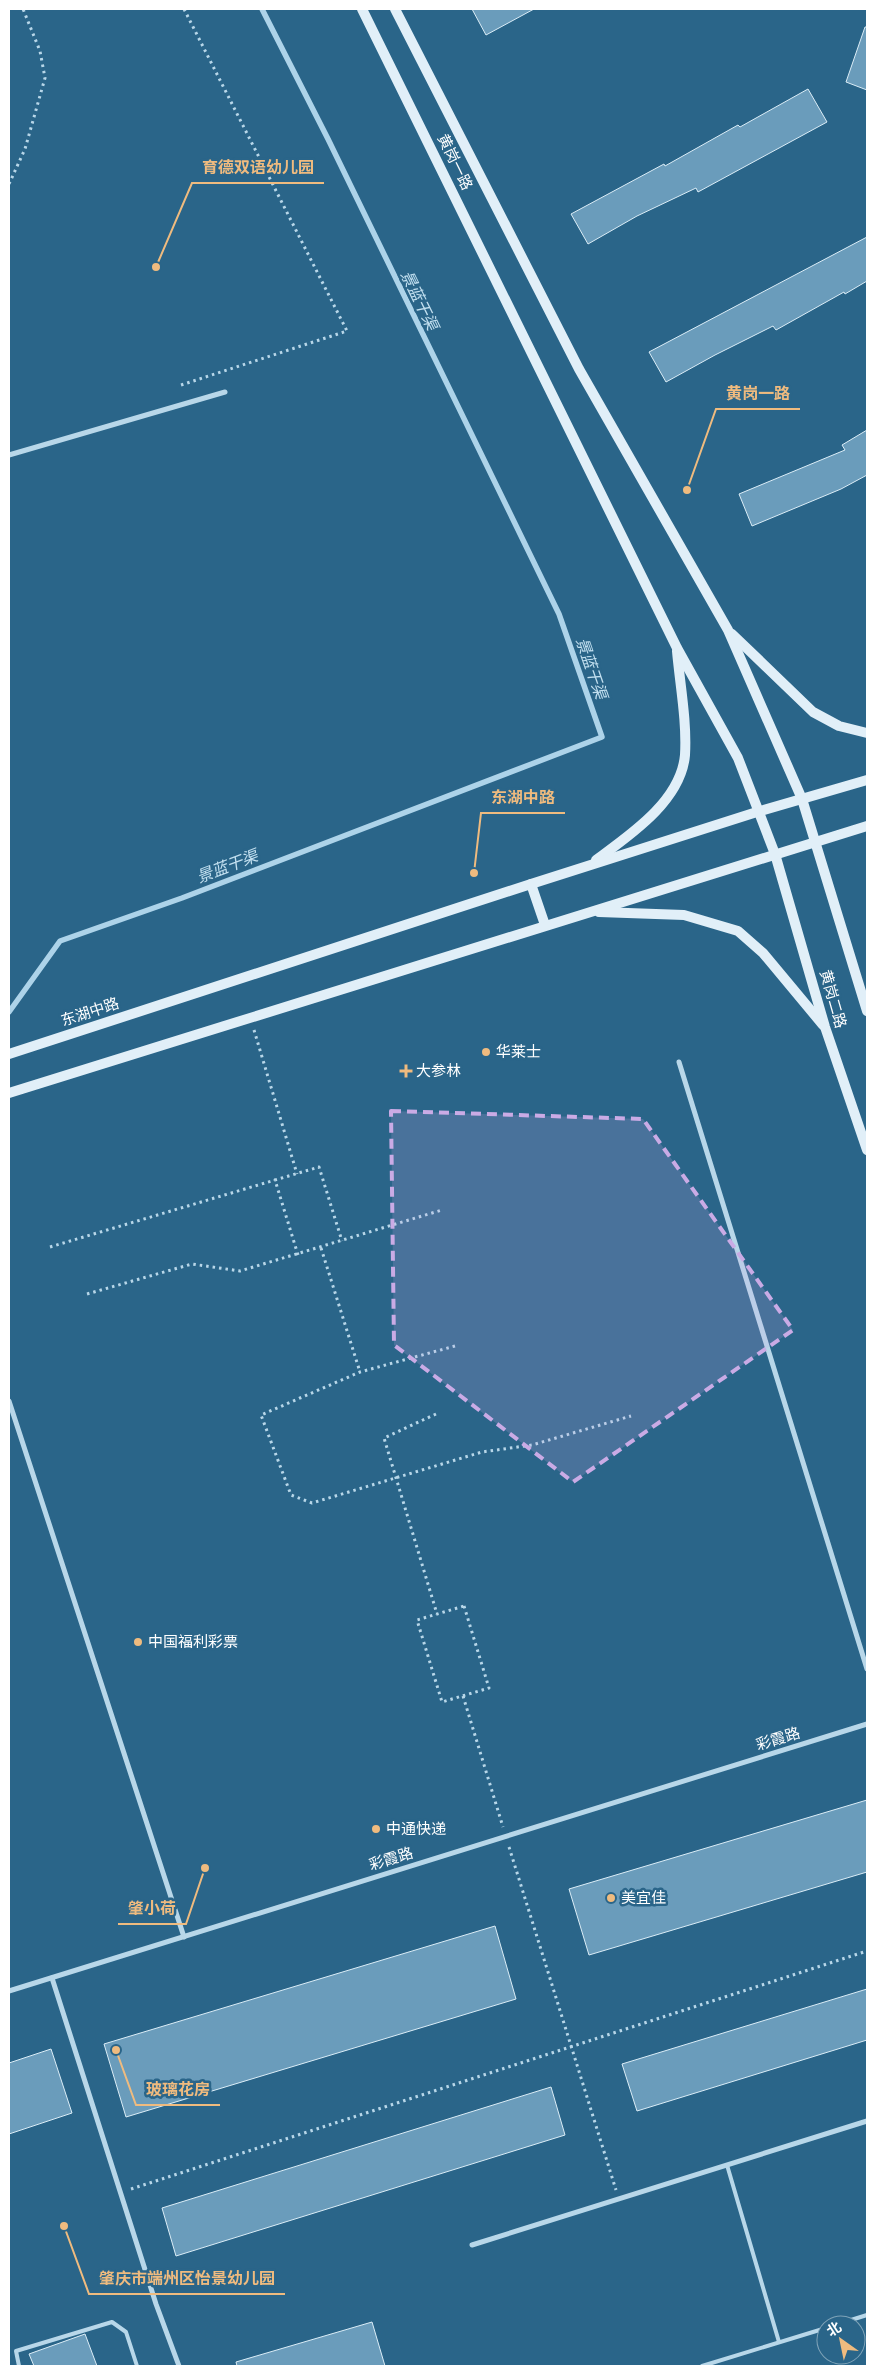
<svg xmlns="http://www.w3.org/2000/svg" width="876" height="2375" viewBox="0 0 876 2375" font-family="Signika,'Noto Sans SC',sans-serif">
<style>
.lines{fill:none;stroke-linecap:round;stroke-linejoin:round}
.stream{stroke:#add3e9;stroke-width:5.5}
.building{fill:#6a9cbb;stroke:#dbedf7}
.path{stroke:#b8d7e9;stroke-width:3;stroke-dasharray:2.5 4;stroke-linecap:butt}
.lane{stroke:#b8d7e9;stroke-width:4}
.street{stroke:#b8d7e9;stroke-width:5}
.secondary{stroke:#e1eff8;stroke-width:10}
.marked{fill:#caabe5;fill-opacity:0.2;stroke:#caabe5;stroke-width:4;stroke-dasharray:10 6;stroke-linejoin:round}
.poi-dot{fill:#efbb7f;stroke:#2a6589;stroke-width:2}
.labels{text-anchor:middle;stroke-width:5;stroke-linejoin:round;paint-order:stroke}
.street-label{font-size:15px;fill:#fff;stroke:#2a6589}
.poi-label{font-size:15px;fill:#fff;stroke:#2a6589;text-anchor:start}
.water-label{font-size:16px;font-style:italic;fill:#c3e0f0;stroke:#2a6589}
.leader{fill:none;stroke:#efbb7f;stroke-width:2}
.callout-dot{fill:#efbb7f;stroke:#2a6589;stroke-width:2}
.callout-label{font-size:16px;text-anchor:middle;font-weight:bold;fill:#efbb7f;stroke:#2a6589;stroke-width:5;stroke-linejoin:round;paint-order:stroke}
</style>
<rect width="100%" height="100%" fill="#2a6589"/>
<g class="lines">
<!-- stream -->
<polyline class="stream" points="9,1012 60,941 182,898 602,737 559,614 328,139 262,9"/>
</g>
<!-- building -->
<g class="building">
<polygon points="472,9 534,9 486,35"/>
<polygon points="865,27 867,27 867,90 846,82"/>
<polygon points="808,89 827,122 698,192 696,188 637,216 588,244 571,214 664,164 665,166 738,125 740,127"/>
<polygon points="867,237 867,281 845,294 844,292 776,330 773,326 715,355 666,382 649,352"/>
<polygon points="867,430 867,475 841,489 752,526 739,494 845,450 842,445"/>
<polygon points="867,1800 867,1872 589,1955 569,1889"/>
<polygon points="495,1926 516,1999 126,2117 104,2044"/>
<polygon points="867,1989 867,2040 637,2111 622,2064"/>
<polygon points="51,2049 72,2113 9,2134 9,2063"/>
<polygon points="551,2087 565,2135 176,2256 162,2208"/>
<polygon points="372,2322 385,2366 237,2366 236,2362"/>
<polygon points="85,2334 97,2366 34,2366 29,2354"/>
</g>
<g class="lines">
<!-- path -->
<g class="path">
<polyline points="9,184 25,149 45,78 40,51 23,9"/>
<polyline points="181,385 347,331 184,9"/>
<polyline points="254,1030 297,1174"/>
<polyline points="50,1247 275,1180"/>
<polyline points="321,1248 360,1372"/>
<polyline points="298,1255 275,1180 319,1167 342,1241"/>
<polyline points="87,1294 192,1264 240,1271 442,1210"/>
<polyline points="455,1346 360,1372 261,1415 291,1495 312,1503 482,1452 532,1445 631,1416"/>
<polyline points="436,1414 384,1438 437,1614"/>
<polygon points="464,1606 489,1688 442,1702 417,1620"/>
<polyline points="463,1696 503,1827"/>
<polyline points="509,1847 616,2190"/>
<polyline points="131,2189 867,1951"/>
</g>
<!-- lane -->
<g class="lane">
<polyline points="727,2165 779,2342"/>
<polyline points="835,2325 867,2315"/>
<polyline points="19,2366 16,2351 112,2322 126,2332 137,2366"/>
<polyline points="702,2366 826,2328"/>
</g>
<!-- street -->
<g class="street">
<polyline points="9,455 225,392"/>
<polyline points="679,1062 867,1669"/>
<polyline points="9,1401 184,1937"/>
<polyline points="52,1978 156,2304 179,2366"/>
<polyline points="9,1991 867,1724"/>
<polyline points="472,2245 867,2121"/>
</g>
<!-- secondary -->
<g class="secondary">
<polyline points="362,9 677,648 738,758 775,854 825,1027 867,1150"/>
<polyline points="395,9 579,369 728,630 802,799 867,1011"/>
<polyline points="732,634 813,712 839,726 867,733"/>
<path d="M596 860C630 835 681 801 685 755 687 721 680 685 677 651"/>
<polyline points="531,884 545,925"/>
<polyline points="599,912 684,915 738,931 763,953 823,1025"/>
<polyline points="9,1054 531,884 760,811 867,780"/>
<polyline points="9,1093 867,826"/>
</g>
</g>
<!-- marked area -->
<path class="marked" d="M391 1111 643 1119 793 1330 573 1482 394 1345Z"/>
<!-- markers -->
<g class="poi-dot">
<circle cx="486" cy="1052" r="5"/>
<path d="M403.5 1063.5h5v5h5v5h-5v5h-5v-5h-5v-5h5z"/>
<circle cx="138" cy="1642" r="5"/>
<circle cx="376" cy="1829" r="5"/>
<circle cx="611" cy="1898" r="5"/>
</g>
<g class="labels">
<!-- street labels -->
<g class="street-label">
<text transform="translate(455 162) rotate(64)" y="5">黄岗一路</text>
<text transform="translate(833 999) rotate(74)" y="5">黄岗二路</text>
<text transform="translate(90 1012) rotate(-18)" y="5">东湖中路</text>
<text transform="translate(778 1739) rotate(-17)" y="5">彩霞路</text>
<text transform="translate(391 1859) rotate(-17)" y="5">彩霞路</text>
</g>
<!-- poi labels -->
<g class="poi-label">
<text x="496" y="1057">华莱士</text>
<text x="416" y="1076">大参林</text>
<text x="148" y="1647">中国福利彩票</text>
<text x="386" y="1834">中通快递</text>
<text x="621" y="1903">美宜佳</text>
</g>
<!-- water labels -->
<g class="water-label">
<text transform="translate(420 300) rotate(64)" y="6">景蓝干渠</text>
<text transform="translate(592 668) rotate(71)" y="6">景蓝干渠</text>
<text transform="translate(227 866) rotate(-21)" y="6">景蓝干渠</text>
</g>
</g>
<!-- callouts -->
<path class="leader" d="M156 267L192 183H324M687 490L716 409H800M474 873L481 813H565M205 1868L186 1924H118M116 2050L136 2105H220M64 2226L89 2294H285"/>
<g class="callout-dot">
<circle cx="156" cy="267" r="5"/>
<circle cx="687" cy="490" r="5"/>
<circle cx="474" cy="873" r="5"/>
<circle cx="205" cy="1868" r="5"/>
<circle cx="116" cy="2050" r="5"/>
<circle cx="64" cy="2226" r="5"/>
</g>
<g class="callout-label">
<text x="258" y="173">育德双语幼儿园</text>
<text x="758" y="399">黄岗一路</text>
<text x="523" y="803">东湖中路</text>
<text x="152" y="1914">肇小荷</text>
<text x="178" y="2095">玻璃花房</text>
<text x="187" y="2284">肇庆市端州区怡景幼儿园</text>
</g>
<!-- border -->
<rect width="876" height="2375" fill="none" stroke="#ffffff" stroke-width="20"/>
<!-- north arrow -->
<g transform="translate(841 2340) rotate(327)"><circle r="24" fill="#2a6589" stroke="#7fa3b8"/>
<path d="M0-4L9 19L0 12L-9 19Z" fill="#efbb7f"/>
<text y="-8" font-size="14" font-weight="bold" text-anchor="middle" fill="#ffffff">北</text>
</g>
</svg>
